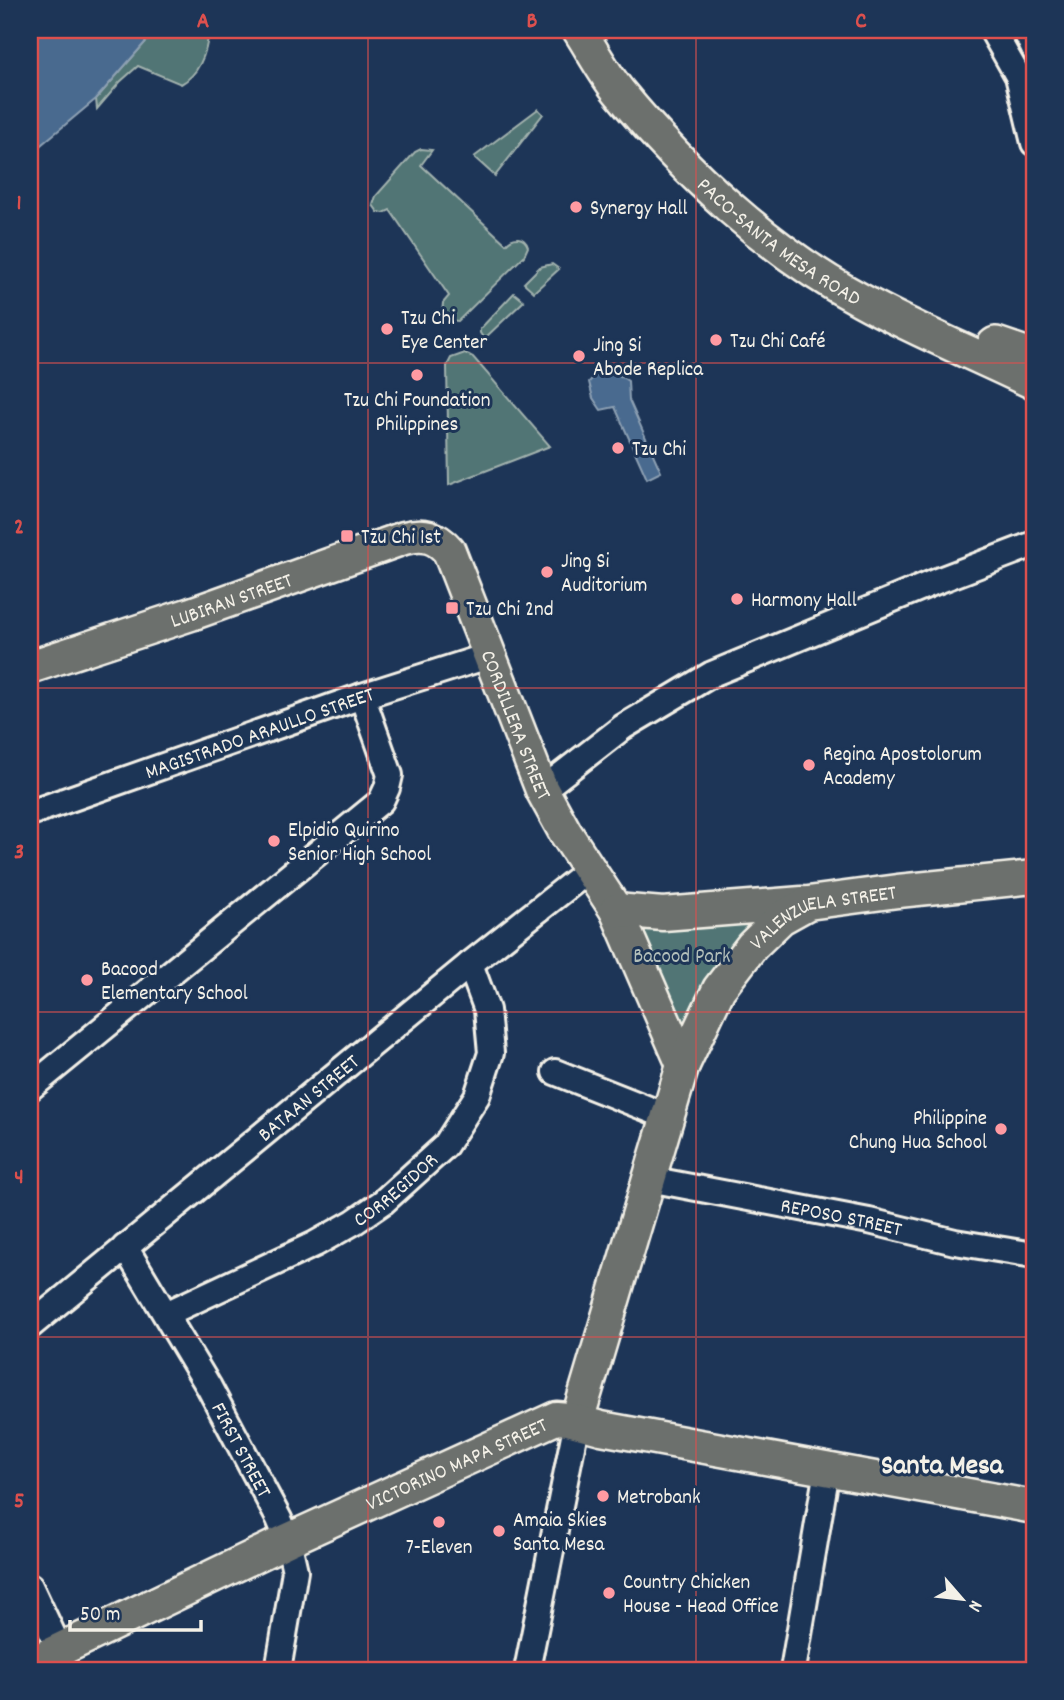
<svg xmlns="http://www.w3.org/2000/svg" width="1064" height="1700" viewBox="0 0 1064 1700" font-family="Dekko,sans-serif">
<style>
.green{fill:#517474;stroke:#a2b2ae;stroke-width:2}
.water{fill:#496a8f;stroke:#8da0b3;stroke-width:2}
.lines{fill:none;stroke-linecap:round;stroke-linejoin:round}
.minor-casing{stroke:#f4f1e8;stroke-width:30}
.major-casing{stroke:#f4f1e8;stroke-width:37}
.highway-casing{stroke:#f4f1e8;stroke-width:42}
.minor{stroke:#1d3557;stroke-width:24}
.major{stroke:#6c706d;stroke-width:32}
.highway{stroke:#6c706d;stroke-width:37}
.grid{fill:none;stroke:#dc504e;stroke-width:2;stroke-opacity:0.55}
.poi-dot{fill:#ff9aa2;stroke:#1d3557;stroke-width:2.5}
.labels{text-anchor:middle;stroke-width:6;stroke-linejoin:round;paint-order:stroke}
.poi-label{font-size:21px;fill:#f4f1e8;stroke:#1d3557;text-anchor:start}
.street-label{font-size:21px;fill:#f4f1e8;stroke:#1d3557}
.park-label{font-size:21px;fill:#b3bfba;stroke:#1d3557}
.district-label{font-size:28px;font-weight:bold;fill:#f4f1e8;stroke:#1d3557}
.neatline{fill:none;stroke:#dc504e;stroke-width:2.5}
.grid-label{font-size:23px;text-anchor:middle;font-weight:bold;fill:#dc504e}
</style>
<rect width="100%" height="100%" fill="#1d3557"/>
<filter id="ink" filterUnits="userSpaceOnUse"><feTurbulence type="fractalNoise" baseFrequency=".0143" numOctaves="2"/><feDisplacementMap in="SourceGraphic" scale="14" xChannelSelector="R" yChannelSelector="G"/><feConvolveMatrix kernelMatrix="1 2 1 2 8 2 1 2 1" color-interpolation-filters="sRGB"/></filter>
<g filter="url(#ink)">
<!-- green -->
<g class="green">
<path d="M156 30H209C207 51 201 73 181 84L138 66 120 82 97 109 96 99Z"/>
<polygon points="538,109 543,114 495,176 474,157"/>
<path d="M421 149 432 150 421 165 506 244C513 236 524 235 528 247L524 256 458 321 449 320 442 314 443 303 449 296 390 210 384 213 378 212 373 205 376 196 415 152Z"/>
<polygon points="552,264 559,269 534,292 524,283 540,267"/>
<polygon points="514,293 524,301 484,339 480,333 480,329"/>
<polygon points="465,353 473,357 550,446 449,485 447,366 451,358"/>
<polygon points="769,916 735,940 682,1036 634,917"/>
</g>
<!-- water -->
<g class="water">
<polygon points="30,30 156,30 96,99 30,154"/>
<polygon points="601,369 614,372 628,381 629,400 661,472 647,479 615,407 601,410 593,398 589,382"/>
</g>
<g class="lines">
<!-- minor casing -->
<g class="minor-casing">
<g id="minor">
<polyline points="992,30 1018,76 1034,143"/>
<polyline points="1025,30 1034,49"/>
<polyline points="542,790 623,727 712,674 937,581 1034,544"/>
<path id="s1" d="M30 813 362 696 491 655"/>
<polyline points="555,1072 666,1116"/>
<polyline points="30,1088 381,801 387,788 390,775 362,696"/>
<path id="s2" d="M649 1179 869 1221 955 1242 1034 1255"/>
<path id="s3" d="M125 1247 209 1387 279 1519 288 1540 295 1571 278 1670"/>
<path id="s4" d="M166 1314 315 1244 354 1222 383 1202 445 1146 477 1096 491 1053 487 1010 470 964"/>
<path id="s5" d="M30 1326 470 964 589 870"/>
<polyline points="30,1586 60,1650 63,1670"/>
<polyline points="527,1670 577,1421"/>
<polyline points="793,1670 827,1470"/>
</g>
</g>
<!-- major casing -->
<g class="major-casing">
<g id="major">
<path id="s6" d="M579 30C592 50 604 74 620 93 686 173 769 251 861 300 917 331 977 355 1034 383"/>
<path id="s7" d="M30 667 191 614 404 538C424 533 436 536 449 551L542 790 565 832 616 910 683 1065"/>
<polyline points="616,910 663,914 802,903"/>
<path id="s8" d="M577 1421 683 1065 719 989 752 946 781 918 808 903 898 891 1034 877"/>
<path id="s9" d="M30 1664 288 1540 556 1418 568 1419 601 1428 1034 1507"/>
</g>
</g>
<!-- highway casing -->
<g class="highway-casing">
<polyline id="highway" points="996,346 1034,359"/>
</g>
<!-- minor -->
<use href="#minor" class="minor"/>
<!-- major -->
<use href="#major" class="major"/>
<!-- highway -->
<use href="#highway" class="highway"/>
</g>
</g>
<!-- grid -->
<path class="grid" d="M368 30V1670M696 30V1670M30 363H1034M30 688H1034M30 1012H1034M30 1337H1034"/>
<!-- markers -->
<g class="poi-dot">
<circle cx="576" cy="207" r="7"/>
<circle cx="387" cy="329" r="7"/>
<circle cx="716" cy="340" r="7"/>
<circle cx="579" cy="356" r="7"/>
<circle cx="417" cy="375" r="7"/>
<circle cx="618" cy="448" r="7"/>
<rect x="340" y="529" width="14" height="14" rx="3.5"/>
<circle cx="547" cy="572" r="7"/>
<circle cx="737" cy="599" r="7"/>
<rect x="445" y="601" width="14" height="14" rx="3.5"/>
<circle cx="809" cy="765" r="7"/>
<circle cx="274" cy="841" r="7"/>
<circle cx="87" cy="980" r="7"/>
<circle cx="1001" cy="1129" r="7"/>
<circle cx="603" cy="1496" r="7"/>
<circle cx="439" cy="1522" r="7"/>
<circle cx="499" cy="1531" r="7"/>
<circle cx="609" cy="1593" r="7"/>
</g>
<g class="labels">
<!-- poi labels -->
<g class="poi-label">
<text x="590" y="214">Synergy Hall</text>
<text x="401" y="324">Tzu Chi<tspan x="401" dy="24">Eye Center</tspan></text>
<text x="730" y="347">Tzu Chi Café</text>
<text x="593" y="351">Jing Si<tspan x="593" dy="24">Abode Replica</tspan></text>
<text x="417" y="406" text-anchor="middle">Tzu Chi Foundation<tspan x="417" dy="24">Philippines</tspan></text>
<text x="632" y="455">Tzu Chi</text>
<text x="361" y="543">Tzu Chi 1st</text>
<text x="561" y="567">Jing Si<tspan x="561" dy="24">Auditorium</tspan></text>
<text x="751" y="606">Harmony Hall</text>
<text x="466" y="615">Tzu Chi 2nd</text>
<text x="823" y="760">Regina Apostolorum<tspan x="823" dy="24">Academy</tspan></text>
<text x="288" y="836">Elpidio Quirino<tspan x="288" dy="24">Senior High School</tspan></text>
<text x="101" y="975">Bacood<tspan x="101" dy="24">Elementary School</tspan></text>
<text x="987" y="1124" text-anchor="end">Philippine<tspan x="987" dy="24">Chung Hua School</tspan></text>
<text x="617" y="1503">Metrobank</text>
<text x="513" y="1526">Amaia Skies<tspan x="513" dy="24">Santa Mesa</tspan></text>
<text x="439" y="1553" text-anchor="middle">7-Eleven</text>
<text x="623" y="1588">Country Chicken<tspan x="623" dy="24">House - Head Office</tspan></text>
</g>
<!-- street labels -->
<g class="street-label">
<text dy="7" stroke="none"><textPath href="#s6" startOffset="294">PACO-SANTA MESA ROAD</textPath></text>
<text dy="7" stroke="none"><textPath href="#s7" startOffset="212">LUBIRAN STREET</textPath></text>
<text dy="7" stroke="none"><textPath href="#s7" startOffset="632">CORDILLERA STREET</textPath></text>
<text dy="7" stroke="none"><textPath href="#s1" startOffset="243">MAGISTRADO ARAULLO STREET</textPath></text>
<text dy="7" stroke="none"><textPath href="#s8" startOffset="590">VALENZUELA STREET</textPath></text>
<text dy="7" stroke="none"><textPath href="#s5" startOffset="360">BATAAN STREET</textPath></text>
<text dy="7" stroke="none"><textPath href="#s4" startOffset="262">CORREGIDOR</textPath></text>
<text dy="7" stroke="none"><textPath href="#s2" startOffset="196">REPOSO STREET</textPath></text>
<text dy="7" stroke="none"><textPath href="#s3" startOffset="234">FIRST STREET</textPath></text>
<text dy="7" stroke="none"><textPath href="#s9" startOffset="471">VICTORINO MAPA STREET</textPath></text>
</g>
<!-- park labels -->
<g class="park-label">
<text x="682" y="962">Bacood Park</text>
</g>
<!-- district labels -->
<g class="district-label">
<text x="942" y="1473">Santa Mesa</text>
</g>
</g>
<!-- margin -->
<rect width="1064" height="1700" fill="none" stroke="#1d3557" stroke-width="77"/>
<!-- north arrow -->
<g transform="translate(962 1599) rotate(118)" stroke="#1d3557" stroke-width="5" paint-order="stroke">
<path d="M0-5L12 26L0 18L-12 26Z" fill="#f4f1e8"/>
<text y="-10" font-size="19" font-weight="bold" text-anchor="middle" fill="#f4f1e8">N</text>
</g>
<!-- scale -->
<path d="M70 1620v10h131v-10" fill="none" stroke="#f4f1e8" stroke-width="3.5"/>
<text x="80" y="1620" font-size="21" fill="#f4f1e8" stroke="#1d3557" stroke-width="5" paint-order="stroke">50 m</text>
<rect x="38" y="38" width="988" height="1624" class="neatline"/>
<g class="grid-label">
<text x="203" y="27">A</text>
<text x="532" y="27">B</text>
<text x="861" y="27">C</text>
<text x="19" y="209">1</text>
<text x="19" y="533">2</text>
<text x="19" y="858">3</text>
<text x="19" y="1183">4</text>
<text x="19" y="1507">5</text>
</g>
</svg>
